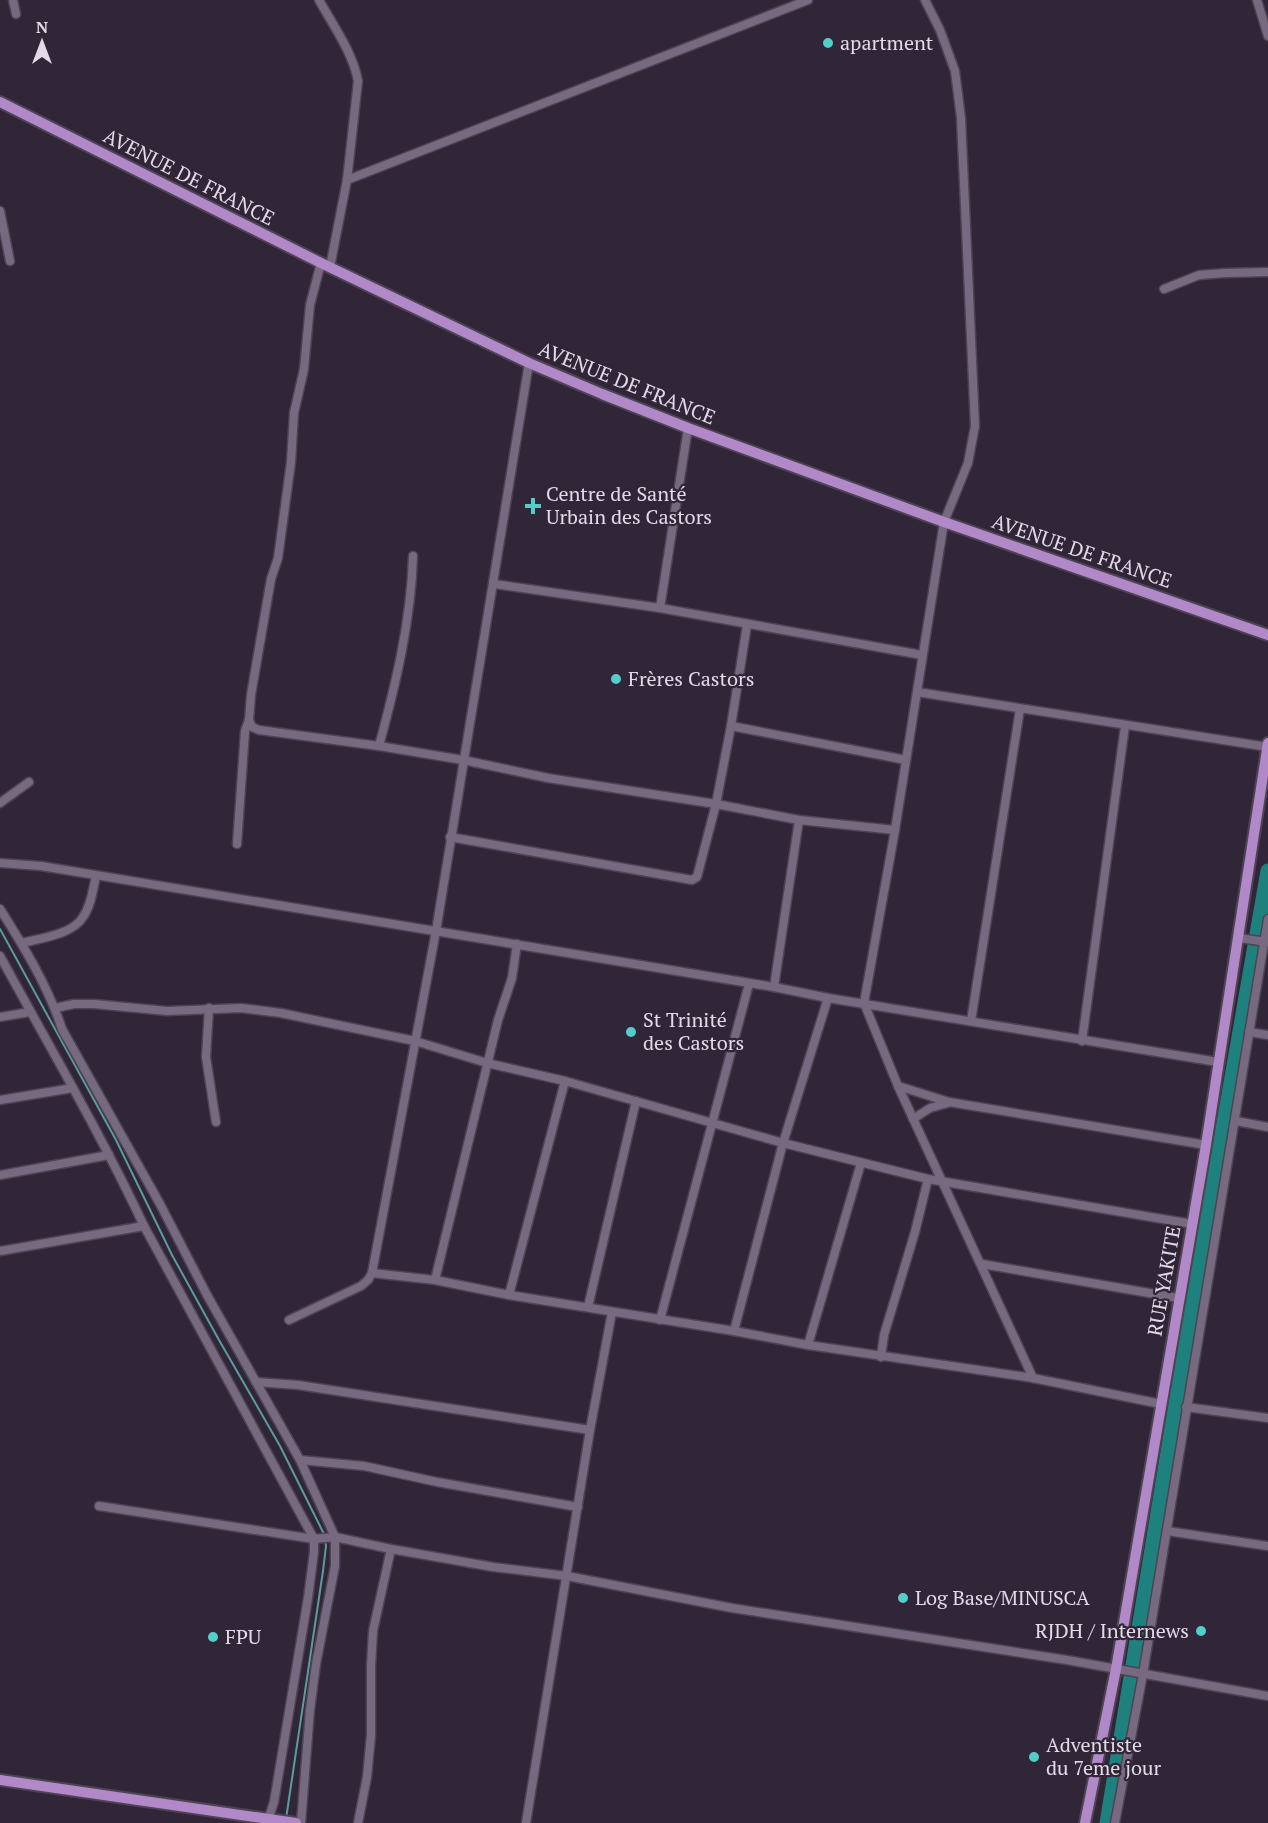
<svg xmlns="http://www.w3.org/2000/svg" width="1268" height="1823" viewBox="0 0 1268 1823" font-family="'PT Serif',serif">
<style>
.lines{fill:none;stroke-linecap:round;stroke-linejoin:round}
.stream{stroke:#5a9c9e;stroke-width:2}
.river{stroke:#1f817e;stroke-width:15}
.minor-casing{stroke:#4d4353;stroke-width:11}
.major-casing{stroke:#4d4353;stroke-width:14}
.minor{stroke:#776a80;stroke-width:8}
.major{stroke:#b189c9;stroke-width:10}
.poi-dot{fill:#53cdc9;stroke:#312638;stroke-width:2}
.labels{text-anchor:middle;stroke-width:4.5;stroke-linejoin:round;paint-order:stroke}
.poi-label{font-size:20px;fill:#e2dae7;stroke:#312638;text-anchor:start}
.street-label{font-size:20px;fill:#e2dae7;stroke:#312638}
</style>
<rect width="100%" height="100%" fill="#312638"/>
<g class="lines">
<!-- stream -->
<g class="stream">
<polyline points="0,929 116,1140 172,1255 219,1340 280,1446 324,1534"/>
<polyline points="286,1819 323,1571 326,1546 325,1540"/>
</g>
<!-- river -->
<polyline class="river" points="1107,1823 1193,1300 1268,871"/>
<!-- minor casing -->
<g class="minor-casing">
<g id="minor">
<polyline points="13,0 16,14"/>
<path d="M319 0C333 25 353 53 358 81L347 180 330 267"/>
<polyline points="925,0 940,30 955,71 961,118 975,426 968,463 944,522 895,830 864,1003 898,1086 1033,1378"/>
<polyline points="1257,0 1268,36"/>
<polyline points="347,180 808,0"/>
<polyline points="0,211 10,261"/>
<polyline points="321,263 310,305 304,369 294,413 291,462 278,558 271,579 251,695 249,720 252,727 259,730 379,746 463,760 548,778 716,804 799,820 895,830"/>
<polyline points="1164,289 1199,275 1225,273 1268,272"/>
<polyline points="494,584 660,608 922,655"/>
<polyline points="660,608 688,428"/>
<polyline points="917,692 1268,747"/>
<polyline points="731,726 906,760"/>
<path d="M379 746C396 683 411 621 413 556"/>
<polyline points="0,803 29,782"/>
<polyline points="450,837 692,880 697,877 716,804 731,726 747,625"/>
<polyline points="237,844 245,731 249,720"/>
<polyline points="0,863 41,866 774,987 828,998 1218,1062"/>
<path d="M0 909C24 947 48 986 62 1029L160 1204 207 1295 300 1460 335 1537V1566L316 1664 310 1710 301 1823"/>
<polyline points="1238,938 1268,942"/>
<path d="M22 943C40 938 72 935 83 917 91 906 93 889 96 876"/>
<path d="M0 956C49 1046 101 1134 144 1226L314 1539V1552L308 1598 274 1802 267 1823"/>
<polyline points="774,987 799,820"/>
<polyline points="55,1008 74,1004 94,1004 167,1011 241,1008 281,1013 415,1041 487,1063 565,1081 783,1143 928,1179 1192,1224"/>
<polyline points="209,1008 206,1057 216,1122"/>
<polyline points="0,1017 30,1012"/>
<polyline points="971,1021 1020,709"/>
<polyline points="1249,1032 1268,1035"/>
<polyline points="1082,1041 1125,726"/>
<polyline points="898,1086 949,1102 1206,1145"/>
<polyline points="0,1100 73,1088"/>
<polyline points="913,1119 930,1108 948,1103"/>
<polyline points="1236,1121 1268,1127"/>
<polyline points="0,1175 109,1155"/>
<polyline points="0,1251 144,1226"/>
<polyline points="982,1264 1178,1298"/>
<polyline points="372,1273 435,1280 509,1295 734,1331 808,1345 1033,1378 1161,1404"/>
<polyline points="435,1280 498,1020 512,978 517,944"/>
<polyline points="509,1295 565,1081"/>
<polyline points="588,1307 636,1101"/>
<polyline points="289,1320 361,1286 368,1280 372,1273 436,931 529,363"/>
<polyline points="660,1320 749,984"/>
<polyline points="734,1331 783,1143 828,998"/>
<polyline points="808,1345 861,1163"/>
<polyline points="881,1357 884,1335 915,1232 928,1179"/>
<polyline points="256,1382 298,1385 590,1430"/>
<polyline points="1186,1407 1268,1418"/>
<polyline points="300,1460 364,1466 437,1482 578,1507"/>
<polyline points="99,1506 314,1539 335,1537 391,1549 493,1567 567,1576 732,1608 1067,1660 1268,1696"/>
<polyline points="1167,1531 1268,1546"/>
<polyline points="358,1823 367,1777 371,1735 371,1666 373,1631 391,1549"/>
<polyline points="526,1823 590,1430 612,1312"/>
<polyline points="1115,1823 1143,1674 1268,919"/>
</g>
</g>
<!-- major casing -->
<g class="major-casing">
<g id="major">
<polyline points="0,102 321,263 529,363 602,394 688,428 944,522 1268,635"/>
<polyline points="0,1780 296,1823"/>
<polyline points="1085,1823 1116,1669 1206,1145 1268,743"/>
</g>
</g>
<!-- minor -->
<use href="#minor" class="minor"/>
<!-- major -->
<use href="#major" class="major"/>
</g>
<!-- markers -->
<g class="poi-dot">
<circle cx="828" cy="43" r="6"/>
<path d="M530 497h6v6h6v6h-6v6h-6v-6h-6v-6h6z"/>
<circle cx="616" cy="679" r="6"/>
<circle cx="631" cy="1032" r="6"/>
<circle cx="903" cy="1598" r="6"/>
<circle cx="1201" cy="1631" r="6"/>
<circle cx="213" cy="1637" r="6"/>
<circle cx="1034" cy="1757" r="6"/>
</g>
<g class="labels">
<!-- poi labels -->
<g class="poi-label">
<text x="840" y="50">apartment</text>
<text x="546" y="501">Centre de Santé<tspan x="546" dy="23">Urbain des Castors</tspan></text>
<text x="628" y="686">Frères Castors</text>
<text x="643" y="1027">St Trinité<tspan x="643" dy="23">des Castors</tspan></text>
<text x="915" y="1605">Log Base/MINUSCA</text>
<text x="1189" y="1638" text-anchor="end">RJDH / Internews</text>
<text x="225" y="1644">FPU</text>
<text x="1046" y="1752">Adventiste<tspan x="1046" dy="23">du 7eme jour</tspan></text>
</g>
<!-- street labels -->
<g class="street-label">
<text transform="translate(189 177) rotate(27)" y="7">AVENUE DE FRANCE</text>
<text transform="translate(627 383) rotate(22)" y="7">AVENUE DE FRANCE</text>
<text transform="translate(1082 551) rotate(19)" y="7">AVENUE DE FRANCE</text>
<text transform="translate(1164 1281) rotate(-80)" y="7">RUE YAKITE</text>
</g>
</g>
<!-- north arrow -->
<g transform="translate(42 42)" stroke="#312638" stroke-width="4.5" paint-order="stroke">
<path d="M0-4.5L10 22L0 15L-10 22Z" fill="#e2dae7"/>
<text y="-9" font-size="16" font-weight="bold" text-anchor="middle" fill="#e2dae7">N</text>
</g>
</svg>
